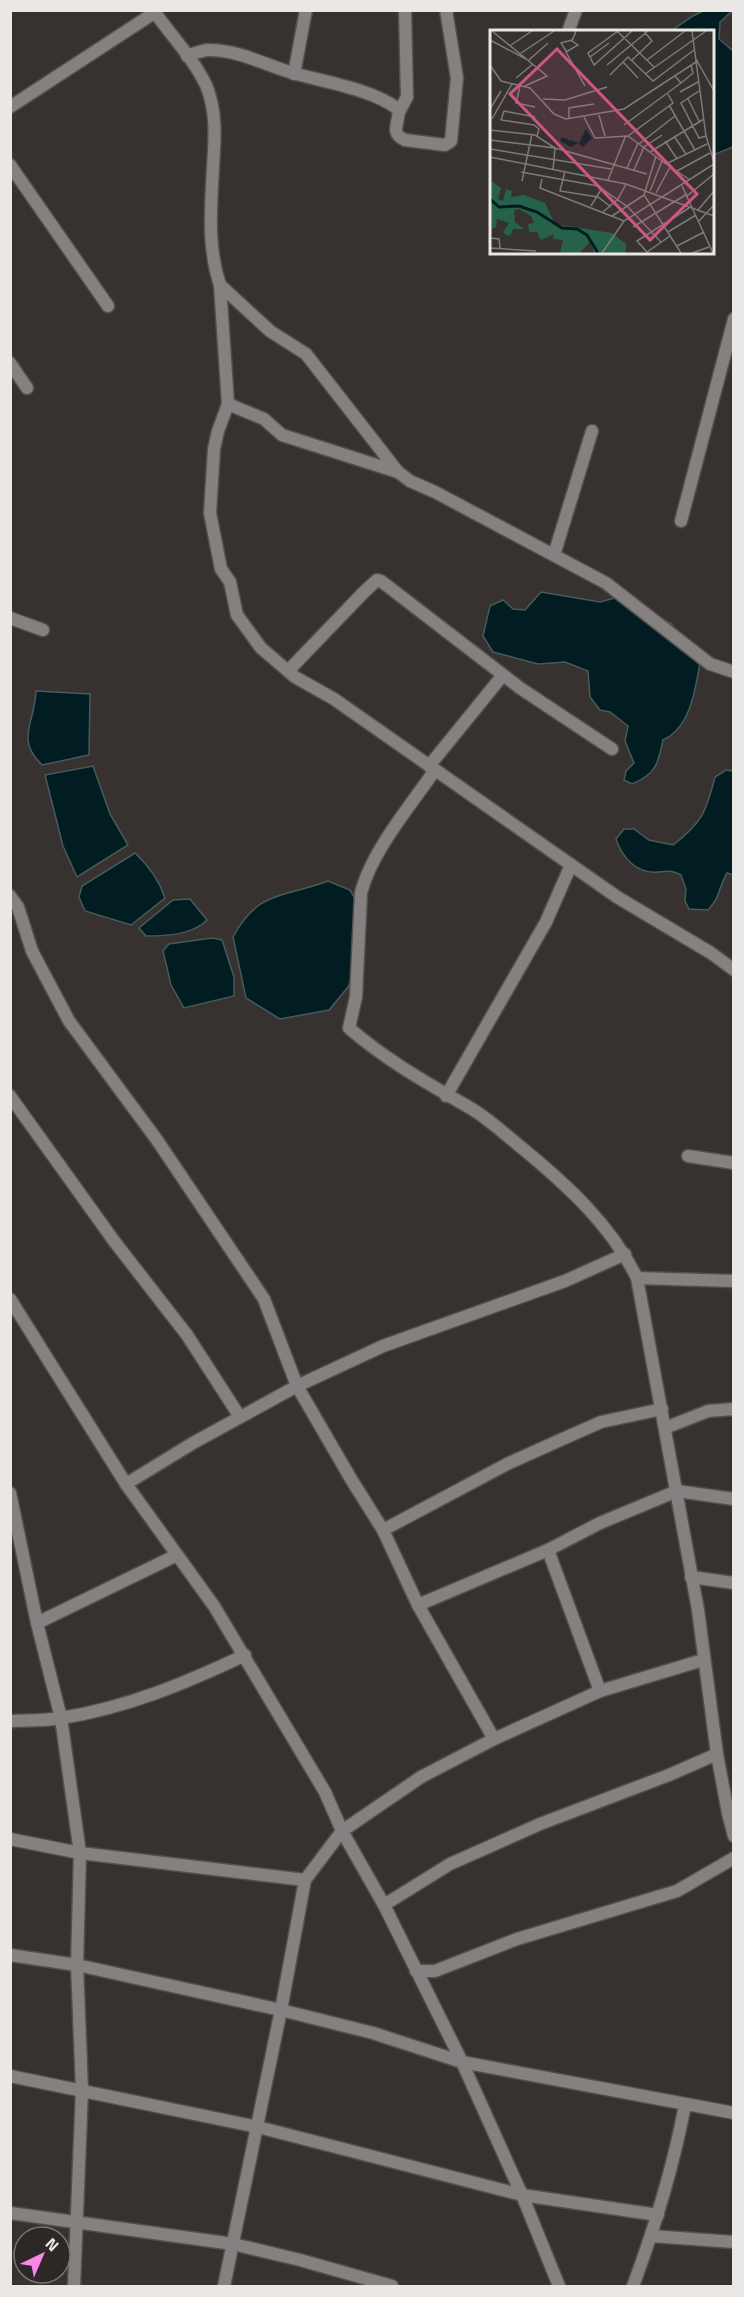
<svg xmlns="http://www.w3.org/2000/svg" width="744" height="2297" viewBox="0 0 744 2297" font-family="'Titillium Web',sans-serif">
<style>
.water{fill:#011d21;stroke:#475a5c;stroke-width:1.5}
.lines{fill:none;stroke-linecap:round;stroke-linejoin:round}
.street-casing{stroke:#544f4c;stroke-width:15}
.street{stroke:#858181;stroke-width:12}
.inset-river{fill:none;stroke:#011d21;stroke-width:3}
.inset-road{fill:none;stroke:#7f7a78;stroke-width:1.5}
.view{fill:#ce5684;fill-opacity:0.15;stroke:#ce5684;stroke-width:3}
.inset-edge{fill:none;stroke:#ebe7e5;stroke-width:3}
</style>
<rect width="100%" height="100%" fill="#37322f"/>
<!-- water -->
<g class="water">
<polygon points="705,10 732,11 720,22 719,39 733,51 733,147 713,155 712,32 671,31 693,16"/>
<path d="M541 592 600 602 622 596 672 624 680 643 702 652C696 682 693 727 663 740 658 764 656 774 632 784L624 780 626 771 634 763 625 741 628 726 610 712 600 710 590 697 588 671 565 662 538 664 493 652 483 636 490 606 503 600 513 609 525 610Z"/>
<path d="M36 691 90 694 89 755 42 765C15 739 35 723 36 691Z"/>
<polygon points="93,766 110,814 128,845 77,877 63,846 45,775"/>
<path d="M726 770 733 771V875L727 873C718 888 721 896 708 910L689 909 685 901 686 889 681 875C671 870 668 871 658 872 636 874 622 857 616 839L624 829H634L649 840 673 845C702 823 706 812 715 777Z"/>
<path d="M135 853C149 866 159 880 165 898L131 925 85 911 79 897 82 886Z"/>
<path d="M328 881 350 890 361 909 360 956 348 987 329 1010 280 1019 246 998 233 937C258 890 283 898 328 881Z"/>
<path d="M190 899 207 920C192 935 167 936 146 936L139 928 173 900Z"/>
<polygon points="212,938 222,940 234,977 234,996 184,1008 171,985 163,951 169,944"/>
</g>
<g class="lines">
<!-- street casing -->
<g class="street-casing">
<g id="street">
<path d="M153 10C170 34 193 58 206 85 217 111 215 139 213 167 211 207 207 246 220 285L228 404 218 431 214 449 210 513 221 569 230 582 237 615 261 648 295 677 334 699 617 897 711 953 734 970"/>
<polyline points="568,32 576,10"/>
<path d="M187 56C193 54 202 50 209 50 239 50 265 65 293 73 324 82 372 89 398 109 401 122 388 132 405 140L445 145 451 141 457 78 446 10"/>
<polyline points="294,74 306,10"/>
<polyline points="10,107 154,13"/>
<polyline points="399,112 407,97 405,10"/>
<polyline points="10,165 108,306"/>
<polyline points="220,285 270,331 306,354 398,472 410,481 435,492 606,583 710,664 734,672"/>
<polyline points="10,363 27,388"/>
<polyline points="228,404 264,419 282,435 398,472"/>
<polyline points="681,521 734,319"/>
<polyline points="554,555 592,431"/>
<polyline points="10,618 43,630"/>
<polyline points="288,671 364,592 377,580 381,581 520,688 612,749"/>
<polyline points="429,766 503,675"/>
<path d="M435 770C411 805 371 852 361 893L356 997 349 1028C387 1061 429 1084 472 1109 490 1120 506 1135 522 1148 567 1185 611 1225 637 1278L698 1610 717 1754 728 1813 734 1815"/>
<polyline points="10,896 18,907 32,951 69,1021 157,1140 264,1299 297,1386 351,1479 383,1530 418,1605 494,1739"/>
<polyline points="10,1096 114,1241 187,1335 240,1417"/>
<polyline points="446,1096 546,922 571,865"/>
<polyline points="688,1156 734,1163"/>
<polyline points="637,1278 734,1281"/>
<polyline points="10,1299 126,1484 214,1606 325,1792 342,1831 384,1905 462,2062 522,2195 559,2286"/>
<polyline points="665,1428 708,1411 734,1409"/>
<polyline points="126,1484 193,1443 297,1386 383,1346 565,1281 625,1254"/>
<polyline points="10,1493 37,1623 61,1718 80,1853 77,1965 82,2090 74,2286"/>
<polyline points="383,1530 507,1464 567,1437 601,1422 662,1409"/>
<polyline points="548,1550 600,1691"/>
<polyline points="691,1577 734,1583"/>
<polyline points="418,1605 548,1550 600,1523 677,1491 734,1499"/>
<polyline points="37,1623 177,1555"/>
<path d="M10 1721C27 1720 45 1721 61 1718 126 1708 186 1683 245 1655"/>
<polyline points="728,1813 734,1836"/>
<polyline points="10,1839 80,1853 305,1880"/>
<polyline points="384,1905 450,1864 540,1824 669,1775 717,1754"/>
<polyline points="10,1955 77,1965 281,2010 373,2033 462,2062 734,2113"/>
<polyline points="416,1971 435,1971 517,1939 677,1891 734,1858"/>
<polyline points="10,2076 258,2127 522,2195 658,2215"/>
<polyline points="10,2213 233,2244 300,2260 392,2286"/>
<polyline points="651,2236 734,2242"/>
<polyline points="224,2286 281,2010 305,1880 342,1831 421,1777 494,1739 600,1691 703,1660"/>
<path d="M633 2286C655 2227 673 2168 685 2105"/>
</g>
</g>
<!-- street -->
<use href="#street" class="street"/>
</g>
<!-- overview -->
<g transform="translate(490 30)">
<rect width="224" height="224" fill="#37322f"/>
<path d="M0 150 11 158 8 169 13 171 16 159 22 161 21 167 34 165 55 173 65 194 122 203 136 214V223H104L100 212 90 223H70L73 210 63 209 64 204 51 210 47 202H39L38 194 44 193 41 186 29 179 24 180 25 192 34 199H23L20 206 16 205 13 202 19 193 7 189 6 197 0 200Z" fill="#256249"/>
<path d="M96 99 102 108 93 117 88 113 81 117 70 111 72 107 79 110V114L80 110 89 113Z" fill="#011d21"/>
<path class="inset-river" d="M0 169 9 177 29 176 47 182 72 198 87 199 97 205 108 223"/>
<path class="inset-road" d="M2 1 57 46 35 56M86 1 82 11 88 15 76 22 95 56M127 1 164 37M128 1 98 23 104 35 142 1M202 1 216 106 224 132M0 10 36 29M21 15 42 1M76 21 71 13 82 10M31 23 64 1M100 27 119 13M206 29 224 61M39 30 58 13M142 30 162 11 154 1M157 30 195 1M133 32 148 48M0 35 11 51 40 58 64 84 76 89 134 79 206 32M117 35 158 1M155 44 216 1M120 45 138 27 163 51 204 20M26 48 43 34M191 53 203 43 201 35M30 56 26 73 45 77M209 61 191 73 209 108 216 106M190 62 208 52M53 69 75 70 117 57M198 69 209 91M179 75 205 120M0 79 11 61M109 85 115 106M45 87 14 81 11 90 44 95 49 99 47 106M94 87 105 108 138 106 176 134 217 114M2 89 22 54M79 89V78L104 74M134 95 191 53 185 46M0 100 45 105 65 118 157 144M138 106 183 73 178 64M184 106 196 124M0 110 65 118 63 140M175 111 187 129M149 114 185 86M0 119 121 139M160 122 214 89M166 126 154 165 191 223M0 127 136 154 224 186M179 136 200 150M137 138 148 113M144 140 154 117 172 105M75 141 70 161 108 167 121 177M187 141 220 123M31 142 108 156 138 177 171 212M52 149 50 158 134 191M118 150 136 105M32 151 42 104M192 156 223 223M160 161 172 131M166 163 180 137M197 166 224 144M101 176 112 158M208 180 224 161M113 182 128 169 136 154M122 186 154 165M209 191 224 175M143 197 197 164M178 202 206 185M180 206 157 222 147 211 199 178M0 208 9 209 10 218M187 216 214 202M0 218 46 221M112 223 134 191 224 134M202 223 219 217"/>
<path class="view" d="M67 19 207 164 160 210 20 64Z"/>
<rect width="224" height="224" class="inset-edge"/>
</g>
<!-- border -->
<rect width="744" height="2297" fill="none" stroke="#ebe7e5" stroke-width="24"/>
<!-- north arrow -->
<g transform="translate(42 2255) rotate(44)"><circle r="28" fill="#2d2825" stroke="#797472" stroke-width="1.5"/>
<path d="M0-4.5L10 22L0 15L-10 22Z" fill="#f987e8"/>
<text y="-9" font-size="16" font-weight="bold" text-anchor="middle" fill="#ebe7e5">N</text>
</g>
</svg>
